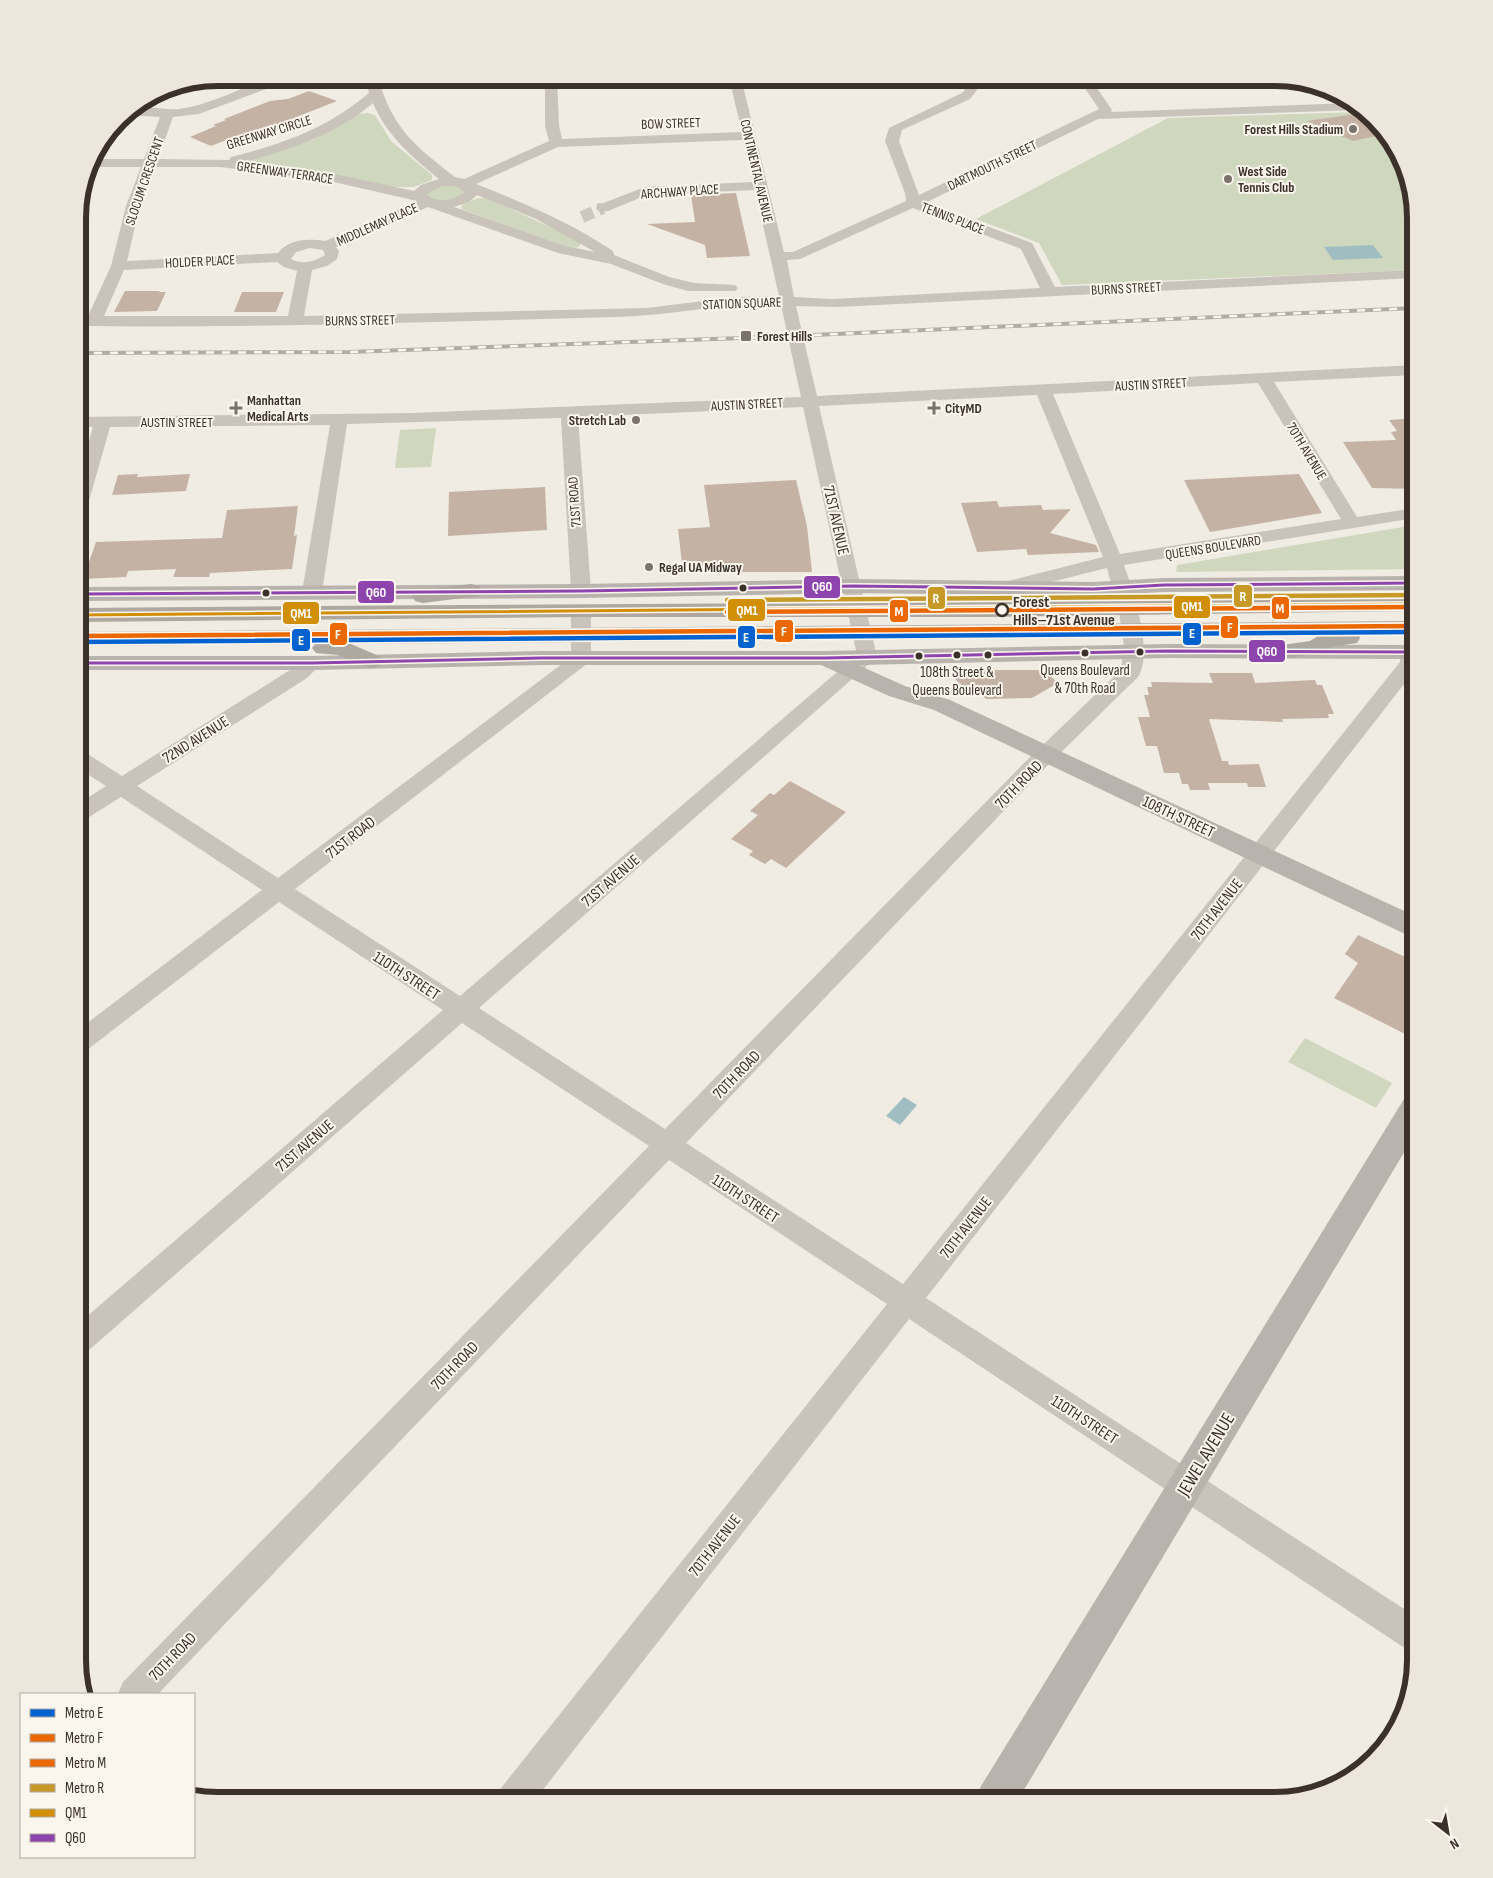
<svg xmlns="http://www.w3.org/2000/svg" width="1493" height="1878" viewBox="0 0 1493 1878" font-family="'Sofia Sans Condensed',sans-serif">
<style>
.green{fill:#cfd7be}
.water{fill:#a0bec2}
.building{fill:#c4b2a5}
.lines{fill:none;stroke-linecap:round;stroke-linejoin:round}
.street-tunnel{stroke:#ccc7bf;stroke-width:12;stroke-dasharray:12 6;stroke-linecap:butt}
.street{fill:#c9c3bc;fill-rule:evenodd}
.secondary{fill:#b9b3ad;fill-rule:evenodd}
.primary{fill:#aea8a1;fill-rule:evenodd}
.rail-casing{stroke:#b1aca7;stroke-width:4}
.rail{stroke:#fbf6ed;stroke-width:2.5;stroke-dasharray:8;stroke-linecap:butt}
.bus-1-casing{stroke:#fbf6ed;stroke-width:6}
.bus-2-casing{stroke:#fbf6ed;stroke-width:6}
.bus-1{stroke:#d18f08;stroke-width:3}
.bus-2{stroke:#8e44ad;stroke-width:3}
.metro-1-casing{stroke:#fbf6ed;stroke-width:8}
.metro-2-casing{stroke:#fbf6ed;stroke-width:8}
.metro-3-casing{stroke:#fbf6ed;stroke-width:8}
.metro-4-casing{stroke:#fbf6ed;stroke-width:8}
.metro-1{stroke:#0062cf;stroke-width:4.5}
.metro-2{stroke:#eb6800;stroke-width:4.5}
.metro-3{stroke:#eb6800;stroke-width:4.5}
.metro-4{stroke:#c79927;stroke-width:4.5}
.poi-dot{fill:#7a726b;stroke:#fbf6ed;stroke-width:2}
.bus-dot{fill:#3b312a;stroke:#fbf6ed;stroke-width:2}
.stop-dot{fill:#fbf6ed;stroke:#3b312a;stroke-width:2.5}
.labels{text-anchor:middle;stroke-width:4;stroke-linejoin:round;paint-order:stroke}
.far-street-label{font-size:14px;fill:#3b312a;stroke:#fbf6ed}
.far-poi-label{font-size:14px;font-weight:bold;fill:#3b312a;stroke:#fbf6ed;text-anchor:start}
.bus-label{font-size:15px;fill:#3b312a;stroke:#fbf6ed}
.street-label{font-size:16px;fill:#3b312a;stroke:#fbf6ed}
.stop-label{font-size:16px;font-weight:bold;fill:#3b312a;stroke:#fbf6ed;text-anchor:start}
.near-street-label{font-size:19px;fill:#3b312a;stroke:#fbf6ed}
.rim{fill:none;stroke:#3b312a;stroke-width:6}
.line-badge{stroke:#fbf6ed;stroke-width:2}
.badge-label{font-size:14px;text-anchor:middle;font-weight:bold;fill:#fff}
</style>
<rect width="100%" height="100%" fill="#f0ece4"/>
<!-- green -->
<g class="green">
<polygon points="1362,112 1392,140 1415,218 1415,270 1062,285 1039,243 976,219 1168,118"/>
<polygon points="367,113 375,115 391,141 432,175 432,180 414,187 393,187 251,163 251,161 255,157 313,140 358,114"/>
<polygon points="456,185 466,191 464,196 441,202 426,196 427,191 436,186"/>
<polygon points="478,198 487,198 583,242 577,248 566,246 461,209 462,205"/>
<polygon points="436,428 431,467 395,468 400,430"/>
<polygon points="1415,525 1415,569 1176,572 1177,565"/>
<polygon points="1305,1038 1392,1083 1376,1108 1288,1062"/>
</g>
<!-- water -->
<g class="water">
<polygon points="1373,245 1383,258 1333,260 1324,247"/>
<polygon points="904,1097 917,1105 900,1125 886,1116"/>
</g>
<!-- building -->
<g class="building">
<polygon points="309,91 337,101 246,137 239,135 211,146 190,137 216,126 213,125 226,120 224,119 270,101 288,99"/>
<polygon points="1363,113 1385,134 1353,141 1307,121"/>
<polygon points="736,193 750,256 707,258 705,245 647,224 695,222 691,195"/>
<polygon points="125,291 160,291 159,292 166,292 157,311 114,312"/>
<polygon points="242,292 284,292 276,312 234,312"/>
<polygon points="1416,418 1416,489 1372,488 1343,442 1396,440 1391,432 1397,431 1389,420"/>
<polygon points="138,474 137,477 190,474 186,491 112,495 118,475"/>
<polygon points="1299,474 1322,513 1210,532 1184,480"/>
<polygon points="796,480 807,526 812,572 683,572 678,529 710,527 704,485"/>
<polygon points="545,487 547,530 448,536 449,492"/>
<polygon points="997,501 999,507 1041,505 1043,510 1071,509 1050,533 1096,545 1099,552 1028,555 1026,549 977,552 961,503"/>
<polygon points="298,506 294,536 297,535 292,569 210,573 209,577 173,577 176,569 128,571 126,577 83,579 96,542 222,538 227,510"/>
<polygon points="974,670 1037,670 1047,673 1058,683 1032,698 987,699 966,689 955,679"/>
<polygon points="1209,673 1252,673 1255,683 1315,680 1317,685 1322,685 1334,714 1328,714 1329,718 1282,719 1283,722 1209,719 1222,761 1228,761 1229,765 1259,764 1266,787 1248,787 1247,783 1208,783 1210,790 1190,790 1188,784 1182,784 1179,773 1164,773 1157,746 1146,746 1138,717 1150,717 1144,695 1149,695 1147,687 1152,687 1151,682 1213,683"/>
<polygon points="790,781 846,812 786,868 771,859 765,864 749,855 753,851 731,839 758,815 750,811 770,793 774,795"/>
<polygon points="1358,935 1416,962 1416,1027 1409,1036 1334,998 1358,963 1345,954"/>
</g>
<g class="lines">
<!-- street-tunnel -->
<polyline class="street-tunnel" points="582,217 603,208"/>
<!-- street -->
<path class="street" d="M274 78H351L345 82 277 85 199 114 173 117 158 159 229 160 231 157C285 143 326 129 369 93L366 78H378C393 129 414 145 455 177L464 179 549 141 545 126V78H557L559 126 562 139 742 132 729 78H741L784 252H793L906 201 905 193 885 141 889 128 962 93 965 90 961 78H973L977 90 970 99 902 130 899 141 919 195 1099 109 1078 78H1090L1112 110 1111 112 1352 103 1360 110 1098 119 925 203 1032 243 1055 287 1415 270V278L837 307 796 306 817 396 1415 365V375L1274 382 1357 517 1415 508V518L1124 565C1133 590 1154 653 1138 677L1041 772 686 1143 903 1284 1400 662V652L1403 648 1415 647V670L926 1298 1415 1616V1651L1403 1647 909 1319 535 1800H496L501 1788 887 1304 669 1160 158 1694H118L123 1682 649 1146 462 1023 88 1351 78 1355V1324L443 1010 279 902 87 1050 78 1053V1030L262 890 121 797 86 819 78 822V804L106 786 78 768V751L86 753 122 776 293 668C302 661 307 655 319 659L322 663 307 678 137 786 278 878 571 657V610L574 606H588L591 610V659L588 663 295 889 460 996 857 655 803 407 578 417 591 591 588 595H574L571 591 561 418 347 424 322 592 319 596H305L302 592 330 425 110 427 87 508 84 512 78 513V478L93 427H78V417L412 413 801 397 781 305C726 302 670 316 615 317 436 322 257 328 78 326V316H88L111 266 126 206 141 167H90L91 159H144L160 117 127 115 124 114C137 102 162 111 179 109 212 105 242 86 274 78ZM373 103C386 135 413 158 439 179L421 185 414 191 325 172 244 162C292 149 335 135 373 103ZM743 140 753 182 645 187 598 205 596 208 598 211H608L647 195 755 190 779 296 735 297 647 308 304 316 312 270 327 266 337 259 339 251 336 247 428 207 558 253 611 264 663 284 688 291H735L738 288 735 285 694 283 669 277 614 255 613 251C570 222 524 203 476 184L558 147ZM155 167H220L325 180 417 201 325 241C309 239 290 238 278 253L127 261 140 206ZM442 186H456L465 192C455 200 438 204 427 195L431 191ZM477 195 536 219 595 252 566 246 454 207 469 202ZM913 208 1021 249 1040 288 832 299 794 297 787 260 800 259ZM310 248 323 250 325 255C314 262 302 265 291 259L296 252ZM277 262 284 267 297 271 288 316H104L124 270ZM1258 383 1341 519 1120 554 1053 394ZM1037 395 1103 557 1004 582 1001 586 1004 590 1011 592 1107 568 1119 612 1124 646 1121 670 1025 762 665 1129 479 1008 877 657 819 406Z"/>
<!-- secondary -->
<g class="secondary">
<polygon points="1415,576 1415,590 1164,592 1093,596 853,593 581,598 78,601 78,587 581,584 853,579 1093,582 1164,578"/>
<polygon points="1168,644 1415,645 1415,659 1168,658 858,665 905,686 950,700 1415,916 1415,937 1405,934 934,710 889,696 821,665 541,665 312,670 78,670 78,656 312,656 541,651 824,651"/>
<polygon points="1415,1096 1415,1134 1018,1800 975,1800 981,1786 1404,1099"/>
</g>
<!-- primary -->
<g class="primary">
<polygon points="471,584 479,586 482,591 479,596 423,603 415,601 412,596 415,591"/>
<path d="M1415 597V611L988 617H581L78 622V608C524 604 969 603 1415 597Z"/>
<polygon points="1415,621 1415,635 1359,635 1360,638 1357,643 1331,647 1316,654 1270,660 1262,658 1258,653 1262,648 1310,641 1318,636 351,644 379,656 383,661 379,666 371,668 338,655 316,653 312,648 315,644 78,646 78,632"/>
</g>
<!-- rail casing -->
<g class="rail-casing">
<polyline id="rail" points="78,353 349,352 769,337 1415,308"/>
</g>
<!-- rail -->
<use href="#rail" class="rail"/>
<!-- bus-1 casing -->
<g class="bus-1-casing">
<polyline id="bus-1" points="78,615 1415,604"/>
</g>
<!-- bus-2 casing -->
<g class="bus-2-casing">
<g id="bus-2">
<polyline points="78,594 581,591 853,586 1093,589 1164,585 1415,583"/>
<polyline points="78,663 312,663 541,658 824,658 1168,651 1415,652"/>
</g>
</g>
<!-- bus-1 -->
<use href="#bus-1" class="bus-1"/>
<!-- bus-2 -->
<use href="#bus-2" class="bus-2"/>
<!-- metro-1 casing -->
<g class="metro-1-casing">
<polyline id="metro-1" points="78,642 1415,632"/>
</g>
<!-- metro-2 casing -->
<g class="metro-2-casing">
<polyline id="metro-2" points="78,636 1415,626"/>
</g>
<!-- metro-3 casing -->
<g class="metro-3-casing">
<polyline id="metro-3" points="727,612 1415,607"/>
</g>
<!-- metro-4 casing -->
<g class="metro-4-casing">
<polyline id="metro-4" points="727,600 1415,595"/>
</g>
<!-- metro-1 -->
<use href="#metro-1" class="metro-1"/>
<!-- metro-2 -->
<use href="#metro-2" class="metro-2"/>
<!-- metro-3 -->
<use href="#metro-3" class="metro-3"/>
<!-- metro-4 -->
<use href="#metro-4" class="metro-4"/>
</g>
<!-- markers -->
<g class="poi-dot">
<circle cx="1353" cy="129" r="5"/>
<circle cx="1228" cy="179" r="5"/>
<rect x="740" y="330" width="12" height="12" rx="2.5"/>
<path d="M233.5 400.5h5v5h5v5h-5v5h-5v-5h-5v-5h5z"/>
<path d="M931.5 400.5h5v5h5v5h-5v5h-5v-5h-5v-5h5z"/>
<circle cx="636" cy="420" r="5"/>
<circle cx="649" cy="567" r="5"/>
</g>
<g class="bus-dot">
<circle cx="743" cy="588" r="4.5"/>
<circle cx="266" cy="593" r="4.5"/>
<circle cx="1140" cy="652" r="4.5"/>
<circle cx="1085" cy="653" r="4.5"/>
<circle cx="957" cy="655" r="4.5"/>
<circle cx="988" cy="655" r="4.5"/>
<circle cx="919" cy="656" r="4.5"/>
</g>
<circle class="stop-dot" cx="1002" cy="610" r="6"/>
<g class="labels">
<!-- far-street labels -->
<g class="far-street-label">
<text transform="translate(671 123) rotate(-2)" y="5">BOW STREET</text>
<text transform="translate(269 132) rotate(-17)" y="5">GREENWAY CIRCLE</text>
<text transform="translate(992 165) rotate(-26)" y="5">DARTMOUTH STREET</text>
<text transform="translate(757 171) rotate(77)" y="5">CONTINENTAL AVENUE</text>
<text transform="translate(285 172) rotate(8)" y="5">GREENWAY TERRACE</text>
<text transform="translate(144 181) rotate(-71)" y="5">SLOCUM CRESCENT</text>
<text transform="translate(680 191) rotate(-4)" y="5">ARCHWAY PLACE</text>
<text transform="translate(953 218) rotate(21)" y="5">TENNIS PLACE</text>
<text transform="translate(377 224) rotate(-24)" y="5">MIDDLEMAY PLACE</text>
<text transform="translate(200 261) rotate(-3)" y="5">HOLDER PLACE</text>
<text transform="translate(1126 288) rotate(-3)" y="5">BURNS STREET</text>
<text transform="translate(742 303) rotate(-2)" y="5">STATION SQUARE</text>
<text transform="translate(360 320) rotate(-1)" y="5">BURNS STREET</text>
<text transform="translate(1151 384) rotate(-3)" y="5">AUSTIN STREET</text>
<text transform="translate(747 404) rotate(-3)" y="5">AUSTIN STREET</text>
<text x="177" y="427">AUSTIN STREET</text>
<text transform="translate(1307 451) rotate(59)" y="5">70TH AVENUE</text>
<text transform="translate(574 502) rotate(-94)" y="5">71ST ROAD</text>
<text transform="translate(1213 547) rotate(-9)" y="5">QUEENS BOULEVARD</text>
</g>
<!-- far-poi labels -->
<g class="far-poi-label">
<text x="1343" y="134" text-anchor="end">Forest Hills Stadium</text>
<text x="1238" y="176">West Side<tspan x="1238" dy="16">Tennis Club</tspan></text>
<text x="757" y="341">Forest Hills</text>
<text x="247" y="405">Manhattan<tspan x="247" dy="16">Medical Arts</tspan></text>
<text x="945" y="413">CityMD</text>
<text x="626" y="425" text-anchor="end">Stretch Lab</text>
<text x="659" y="572">Regal UA Midway</text>
</g>
<!-- bus labels -->
<g class="bus-label">
<text x="1085" y="675">Queens Boulevard<tspan x="1085" dy="18">&amp; 70th Road</tspan></text>
<text x="957" y="677">108th Street &amp;<tspan x="957" dy="18">Queens Boulevard</tspan></text>
</g>
<!-- street labels -->
<g class="street-label">
<text transform="translate(837 520) rotate(77)" y="6">71ST AVENUE</text>
<text transform="translate(195 739) rotate(-32)" y="6">72ND AVENUE</text>
<text transform="translate(1018 784) rotate(-46)" y="6">70TH ROAD</text>
<text transform="translate(1179 816) rotate(25)" y="6">108TH STREET</text>
<text transform="translate(350 837) rotate(-38)" y="6">71ST ROAD</text>
<text transform="translate(610 880) rotate(-41)" y="6">71ST AVENUE</text>
<text transform="translate(1216 909) rotate(-52)" y="6">70TH AVENUE</text>
<text transform="translate(407 975) rotate(33)" y="6">110TH STREET</text>
<text transform="translate(736 1074) rotate(-46)" y="6">70TH ROAD</text>
<text transform="translate(304 1145) rotate(-41)" y="6">71ST AVENUE</text>
<text transform="translate(746 1198) rotate(33)" y="6">110TH STREET</text>
<text transform="translate(965 1227) rotate(-52)" y="6">70TH AVENUE</text>
<text transform="translate(454 1365) rotate(-46)" y="6">70TH ROAD</text>
<text transform="translate(1085 1419) rotate(33)" y="6">110TH STREET</text>
<text transform="translate(714 1545) rotate(-52)" y="6">70TH AVENUE</text>
<text transform="translate(172 1656) rotate(-46)" y="6">70TH ROAD</text>
</g>
<!-- stop labels -->
<g class="stop-label">
<text x="1013" y="607">Forest<tspan x="1013" dy="18">Hills–71st Avenue</tspan></text>
</g>
<!-- near-street labels -->
<g class="near-street-label">
<text transform="translate(1205 1454) rotate(-59)" y="7">JEWEL AVENUE</text>
</g>
</g>
<!-- crop -->
<path d="M0 0H1493V1878H0ZM218 86H1275A132 132 0 0 1 1407 218V1660A132 132 0 0 1 1275 1792H218A132 132 0 0 1 86 1660V218A132 132 0 0 1 218 86Z" fill="#ece6dd" fill-rule="evenodd"/>
<path class="rim" d="M218 86H1275A132 132 0 0 1 1407 218V1660A132 132 0 0 1 1275 1792H218A132 132 0 0 1 86 1660V218A132 132 0 0 1 218 86Z"/>
<g class="line-badge">
<rect x="803" y="575" width="38" height="24" rx="5" fill="#8e44ad"/>
<rect x="357" y="580" width="38" height="24" rx="5" fill="#8e44ad"/>
<rect x="1233" y="584" width="20" height="24" rx="5" fill="#c79927"/>
<rect x="927" y="586" width="19" height="24" rx="5" fill="#c79927"/>
<rect x="1173" y="595" width="38" height="24" rx="5" fill="#d18f08"/>
<rect x="1271" y="596" width="19" height="24" rx="5" fill="#eb6800"/>
<rect x="727" y="598" width="39" height="24" rx="5" fill="#d18f08"/>
<rect x="889" y="599" width="20" height="24" rx="5" fill="#eb6800"/>
<rect x="282" y="601" width="38" height="24" rx="5" fill="#d18f08"/>
<rect x="1220" y="615" width="19" height="24" rx="5" fill="#eb6800"/>
<rect x="774" y="619" width="20" height="24" rx="5" fill="#eb6800"/>
<rect x="1182" y="622" width="20" height="24" rx="5" fill="#0062cf"/>
<rect x="329" y="622" width="19" height="24" rx="5" fill="#eb6800"/>
<rect x="737" y="625" width="19" height="24" rx="5" fill="#0062cf"/>
<rect x="291" y="628" width="20" height="24" rx="5" fill="#0062cf"/>
<rect x="1248" y="639" width="38" height="24" rx="5" fill="#8e44ad"/>
</g>
<g class="badge-label">
<text x="822" y="591">Q60</text>
<text x="376" y="597">Q60</text>
<text x="1243" y="601">R</text>
<text x="936" y="603">R</text>
<text x="1192" y="611">QM1</text>
<text x="1280" y="613">M</text>
<text x="747" y="615">QM1</text>
<text x="899" y="616">M</text>
<text x="301" y="618">QM1</text>
<text x="1230" y="632">F</text>
<text x="784" y="636">F</text>
<text x="1192" y="638">E</text>
<text x="338" y="639">F</text>
<text x="746" y="642">E</text>
<text x="301" y="645">E</text>
<text x="1267" y="656">Q60</text>
</g>
<!-- legend -->
<rect x="20" y="1693" width="175" height="165" fill="#fbf6ed" stroke="#aea79f"/>
<rect x="30" y="1709" width="25" height="8" fill="#0062cf" stroke="#aea79f"/>
<text x="65" y="1718" font-size="15" fill="#3b312a">Metro E</text>
<rect x="30" y="1734" width="25" height="8" fill="#eb6800" stroke="#aea79f"/>
<text x="65" y="1743" font-size="15" fill="#3b312a">Metro F</text>
<rect x="30" y="1759" width="25" height="8" fill="#eb6800" stroke="#aea79f"/>
<text x="65" y="1768" font-size="15" fill="#3b312a">Metro M</text>
<rect x="30" y="1784" width="25" height="8" fill="#c79927" stroke="#aea79f"/>
<text x="65" y="1793" font-size="15" fill="#3b312a">Metro R</text>
<rect x="30" y="1809" width="25" height="8" fill="#d18f08" stroke="#aea79f"/>
<text x="65" y="1818" font-size="15" fill="#3b312a">QM1</text>
<rect x="30" y="1834" width="25" height="8" fill="#8e44ad" stroke="#aea79f"/>
<text x="65" y="1843" font-size="15" fill="#3b312a">Q60</text>
<!-- north arrow -->
<g transform="translate(1448 1833) rotate(149)" stroke="#fbf6ed" stroke-width="4" paint-order="stroke">
<path d="M0-4L9 19L0 12L-9 19Z" fill="#3b312a"/>
<text y="-8" font-size="14" font-weight="bold" text-anchor="middle" fill="#3b312a">N</text>
</g>
</svg>
